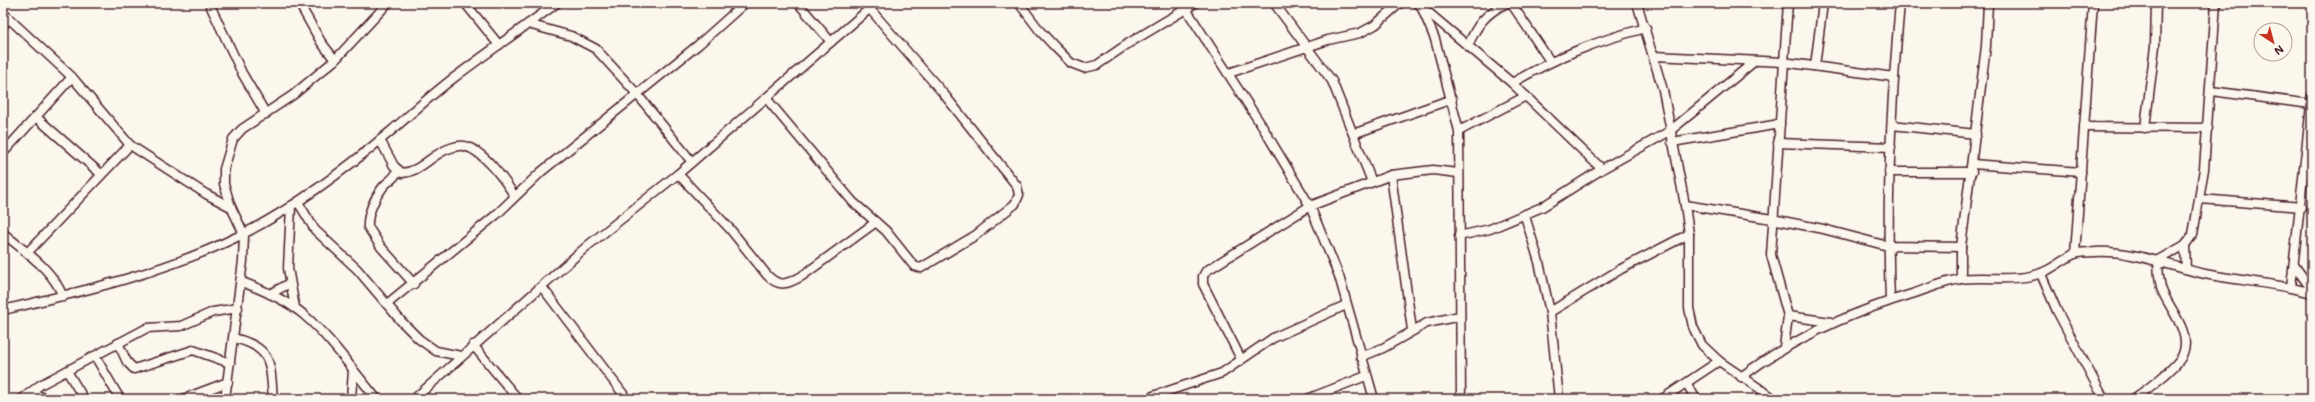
<svg xmlns="http://www.w3.org/2000/svg" width="2315" height="402" viewBox="0 0 2315 402" font-family="Mali,sans-serif">
<style>
.lines{fill:none;stroke-linecap:round;stroke-linejoin:round}
.minor-casing{stroke:#4a1f2b;stroke-width:11}
.minor{stroke:#fbf7ec;stroke-width:8}
</style>
<rect width="100%" height="100%" fill="#fbf7ec"/>
<filter id="ink" filterUnits="userSpaceOnUse"><feTurbulence type="fractalNoise" baseFrequency=".025" numOctaves="2"/><feDisplacementMap in="SourceGraphic" scale="8" xChannelSelector="R" yChannelSelector="G"/><feConvolveMatrix kernelMatrix="1 2 1 2 8 2 1 2 1" color-interpolation-filters="sRGB"/></filter>
<g filter="url(#ink)">
<g class="lines">
<!-- minor casing -->
<g class="minor-casing">
<g id="minor">
<polyline points="209,3 242,73 266,114"/>
<polyline points="299,3 321,42 335,60"/>
<polyline points="465,3 499,45"/>
<polyline points="798,3 831,42"/>
<polyline points="1019,3 1040,31 1056,48 1071,63 1084,68 1097,65 1129,43 1186,9"/>
<polyline points="1195,3 1186,9 1262,126 1310,206 1339,276 1374,399"/>
<polyline points="1274,3 1332,81 1372,182"/>
<polyline points="1417,3 1421,6 1435,39 1459,131 1461,399"/>
<polyline points="1511,3 1550,61"/>
<polyline points="1637,3 1663,90 1685,205 1689,234 1689,308 1693,327 1702,345 1719,361 1775,399"/>
<polyline points="1423,8 1512,83 1602,169"/>
<polyline points="3,13 72,77 130,145 206,194 231,207"/>
<polyline points="528,24 571,36 596,49 637,94 692,162"/>
<polyline points="3,25 9,19"/>
<path d="M1468 46C1477 24 1486 13 1507 3"/>
<polyline points="1654,56 1783,62 1894,77"/>
<polyline points="1815,66 1823,3"/>
<polyline points="1229,73 1328,40 1360,33 1375,25 1400,3"/>
<path d="M1512 83C1557 57 1595 41 1646 28"/>
<polyline points="2211,91 2311,104"/>
<polyline points="766,98 853,202 886,231 914,266 921,268 976,235 1015,204 1019,195 1017,186 943,93 869,8"/>
<polyline points="36,117 101,174"/>
<polyline points="1892,125 1976,134"/>
<polyline points="2084,127 2208,128"/>
<polyline points="2145,128 2155,46 2156,3"/>
<polyline points="1459,131 1526,96"/>
<polyline points="1353,134 1452,99"/>
<path d="M380 140 394 166 402 173C418 172 427 160 440 153 446 149 457 145 464 146 483 150 504 179 514 195"/>
<polyline points="1672,142 1780,124"/>
<polyline points="1778,143 1891,147"/>
<polyline points="3,153 72,77"/>
<polyline points="1972,164 2081,172"/>
<path d="M397 170C396 179 388 180 383 187 375 197 367 214 368 227L381 247 414 284"/>
<polyline points="1889,172 1972,172"/>
<path d="M678 174 730 229 767 275C779 288 788 284 802 276L876 222"/>
<polyline points="1391,175 1412,330"/>
<polyline points="2200,199 2302,207"/>
<polyline points="298,202 315,230 357,269 401,321 419,339 436,351 461,356"/>
<polyline points="1685,205 1772,219 1823,229 1888,246 1961,247"/>
<polyline points="291,206 288,268 295,308"/>
<polyline points="1525,216 1539,262 1550,312 1559,399"/>
<path d="M3 233C25 252 53 269 63 297"/>
<polyline points="1459,236 1490,229 1542,207 1602,169 1670,131 1755,61"/>
<polyline points="2185,245 2186,269"/>
<polyline points="27,253 130,145"/>
<polyline points="2075,254 2093,3"/>
<polyline points="2294,265 2312,290"/>
<polyline points="2041,274 2057,311 2104,399"/>
<polyline points="1961,279 1961,247 1986,46 1988,3"/>
<path d="M242 282C263 290 287 300 304 315 332 339 353 371 377 399"/>
<polyline points="542,287 627,399"/>
<polyline points="2291,287 2312,96"/>
<polyline points="270,294 290,283"/>
<path d="M1890 300C1886 201 1891 102 1900 3"/>
<polyline points="387,304 496,215 541,172 698,45 745,3"/>
<path d="M3 310C85 291 167 272 243 234 296 207 345 170 391 131 412 113 432 94 455 77 488 52 523 28 557 3"/>
<polyline points="1550,312 1621,269 1689,234"/>
<polyline points="1788,316 1831,322"/>
<path d="M234 338C273 348 270 363 273 399"/>
<polyline points="118,343 127,362 134,369 193,350 230,363"/>
<polyline points="473,345 518,399"/>
<polyline points="1784,347 1788,316 1771,255 1788,3"/>
<polyline points="95,356 120,399"/>
<polyline points="1361,357 1383,348 1427,323 1460,316"/>
<polyline points="1241,359 1203,284 1203,276 1206,271 1310,206 1391,175 1433,170 1458,173"/>
<polyline points="67,371 84,399"/>
<path d="M1741 377C1794 337 1852 312 1915 293 1930 288 1946 281 1961 279 1984 276 2009 281 2031 276 2048 273 2059 262 2074 254 2079 252 2089 252 2095 252 2133 250 2168 266 2205 274 2240 281 2277 283 2312 293"/>
<polyline points="1687,384 1696,399"/>
<polyline points="31,392 46,399"/>
<polyline points="1153,396 1222,373 1273,338 1346,305"/>
<polyline points="22,399 40,385 147,328 181,326 213,312 238,308"/>
<polyline points="183,399 228,382"/>
<polyline points="225,399 243,261 244,234 231,207 224,184 224,169 233,139 242,129 293,95 335,60 388,3"/>
<polyline points="351,399 353,370"/>
<polyline points="414,399 586,247 678,174 876,3"/>
<polyline points="1307,399 1366,376"/>
<polyline points="1662,399 1719,361"/>
<path d="M2133 399C2145 391 2178 367 2183 354 2192 331 2168 308 2161 288 2159 279 2158 270 2158 260L2185 245 2193 234 2195 223 2204 169 2216 3"/>
</g>
</g>
<!-- minor -->
<use href="#minor" class="minor"/>
</g>
</g>
<!-- margin -->
<rect width="2315" height="402" fill="none" stroke="#fbf7ec" stroke-width="16"/>
<rect x="8" y="8" width="2299" height="386" fill="none" stroke="#4a1f2b" stroke-width="1.5" filter="url(#ink)"/>
<!-- north arrow -->
<g transform="translate(2273 42) rotate(144)"><circle r="19" fill="#fbf7ec" stroke="#b4a19f"/>
<path d="M0-3L7 15L0 10L-7 15Z" fill="#c8321e"/>
<text y="-6" font-size="11" font-weight="bold" text-anchor="middle" fill="#4a1f2b">N</text>
</g>
</svg>
